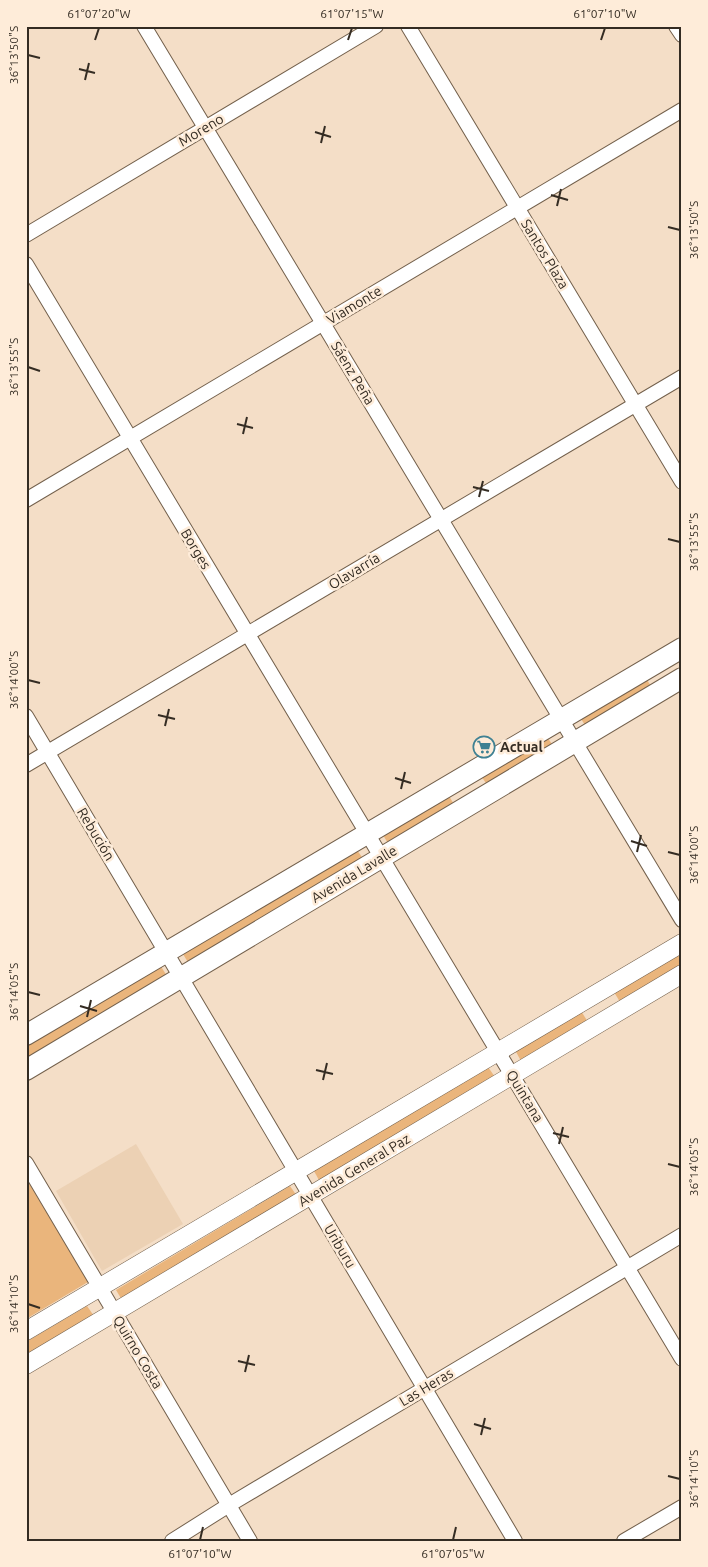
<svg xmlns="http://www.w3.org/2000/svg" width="708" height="1567" viewBox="0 0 708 1567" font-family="Ubuntu,sans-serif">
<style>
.built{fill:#ecd1b4}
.green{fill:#eab57c}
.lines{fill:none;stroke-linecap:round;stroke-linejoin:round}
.minor-casing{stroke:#73604c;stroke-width:16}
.tertiary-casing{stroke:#73604c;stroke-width:19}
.secondary-casing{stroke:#73604c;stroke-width:22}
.minor{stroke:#fff;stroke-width:14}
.tertiary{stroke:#fff;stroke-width:18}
.secondary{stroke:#fff;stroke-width:20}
.ticks{fill:none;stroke:#342c23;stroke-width:2}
.labels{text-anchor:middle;stroke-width:5;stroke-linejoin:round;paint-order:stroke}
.street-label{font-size:14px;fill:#342c23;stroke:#feecd9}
.poi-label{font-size:14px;font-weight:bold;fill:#342c23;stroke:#feecd9;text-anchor:start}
.neatline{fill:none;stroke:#342c23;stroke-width:2}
.ticks-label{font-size:12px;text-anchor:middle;fill:#342c23}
</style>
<rect width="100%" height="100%" fill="#f4dec7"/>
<!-- built -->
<polygon class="built" points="136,1144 183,1224 102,1271 56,1191"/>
<!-- green -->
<g class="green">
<polygon points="646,678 652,688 586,727 580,717"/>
<polygon points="547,737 554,747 488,786 481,776"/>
<polygon points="449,796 455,806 389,845 383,835"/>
<polygon points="357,850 364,860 189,964 183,954"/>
<polygon points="680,953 682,956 682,966 620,1002 614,992"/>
<polygon points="160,965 167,976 26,1060 26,1045"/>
<polygon points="581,1011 588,1022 521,1061 515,1050"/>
<polygon points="488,1067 495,1077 320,1182 314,1171"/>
<polygon points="26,1178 88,1282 26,1319"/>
<polygon points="290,1186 297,1196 122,1300 116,1290"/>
<polygon points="87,1306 94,1316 26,1357 26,1342"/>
</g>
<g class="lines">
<!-- minor casing -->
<g class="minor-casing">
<g id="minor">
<polyline points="144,26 682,920"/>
<polyline points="408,26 682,482"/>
<polyline points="676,26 682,35"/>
<polyline points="26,235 376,26"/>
<polyline points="26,264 682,1359"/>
<polyline points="26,500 682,110"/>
<polyline points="26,716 515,1541"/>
<polyline points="26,765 682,377"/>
<polyline points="26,1163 250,1541"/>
<polyline points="172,1541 229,1505 682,1235"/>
<polyline points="624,1541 682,1507"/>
</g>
</g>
<!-- tertiary casing -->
<g class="tertiary-casing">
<g id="tertiary">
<polyline points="26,1331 682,943"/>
<polyline points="26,1365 682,974"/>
</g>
</g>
<!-- secondary casing -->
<g class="secondary-casing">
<g id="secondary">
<polyline points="26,1035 682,648"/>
<polyline points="26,1070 682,678"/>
</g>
</g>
<!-- minor -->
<use href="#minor" class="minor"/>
<!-- tertiary -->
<use href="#tertiary" class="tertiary"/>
<!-- secondary -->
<use href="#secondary" class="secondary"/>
</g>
<!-- ticks -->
<path class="ticks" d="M95 40 99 28M348 40 352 28M601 40 605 28M28 55 40 58M79 69 95 73M85 80 89 63M315 132 331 137M321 143 325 126M551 195 568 200M557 206 561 189M668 227 680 230M28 367 40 371M237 424 253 428M243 434 247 417M473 487 489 491M479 497 483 481M668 539 680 542M28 680 40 683M158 715 175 719M165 726 169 709M395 778 411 783M401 789 405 772M631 841 647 846M637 852 641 835M668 852 680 855M28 992 40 995M80 1006 97 1011M87 1017 91 1000M316 1070 333 1074M323 1080 327 1063M553 1133 569 1137M559 1144 563 1127M668 1164 680 1167M28 1304 40 1308M238 1361 255 1365M245 1372 249 1355M474 1424 491 1429M481 1435 485 1418M668 1476 680 1479M200 1540 203 1527M453 1540 456 1527"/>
<!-- icons -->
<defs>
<g id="supermarket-ring" transform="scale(1.125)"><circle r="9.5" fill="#feecd9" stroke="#3f8193" stroke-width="1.5"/><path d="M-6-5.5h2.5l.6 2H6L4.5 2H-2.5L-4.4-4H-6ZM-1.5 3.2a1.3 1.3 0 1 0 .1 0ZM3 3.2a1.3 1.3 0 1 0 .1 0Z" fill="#3f8193"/></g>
</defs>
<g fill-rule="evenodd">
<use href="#supermarket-ring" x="484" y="747"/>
</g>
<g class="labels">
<!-- street labels -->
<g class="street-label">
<text transform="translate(201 130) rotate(-31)" y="5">Moreno</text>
<text transform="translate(545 254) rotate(59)" y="5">Santos Plaza</text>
<text transform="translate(354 305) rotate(-31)" y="5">Viamonte</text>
<text transform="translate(353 373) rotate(59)" y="5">Sáenz Peña</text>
<text transform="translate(196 549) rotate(59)" y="5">Borges</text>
<text transform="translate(354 571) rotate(-31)" y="5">Olavarría</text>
<text transform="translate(96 834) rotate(59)" y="5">Rebución</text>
<text transform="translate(354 874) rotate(-31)" y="5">Avenida Lavalle</text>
<text transform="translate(525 1096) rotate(59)" y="5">Quintana</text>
<text transform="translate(354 1170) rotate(-31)" y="5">Avenida General Paz</text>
<text transform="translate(340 1246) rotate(59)" y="5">Uriburu</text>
<text transform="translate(138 1352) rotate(59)" y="5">Quirno Costa</text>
<text transform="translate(426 1387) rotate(-31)" y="5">Las Heras</text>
</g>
<!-- poi labels -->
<g class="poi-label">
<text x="500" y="752">Actual</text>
</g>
</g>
<!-- border -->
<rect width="708" height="1567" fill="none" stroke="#feecd9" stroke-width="55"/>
<rect x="28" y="28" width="652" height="1512" class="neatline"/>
<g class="ticks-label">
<text x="99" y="18">61°07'20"W</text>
<text x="352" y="18">61°07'15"W</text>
<text x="605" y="18">61°07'10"W</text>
<text transform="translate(14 55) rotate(-90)" y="4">36°13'50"S</text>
<text transform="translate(694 230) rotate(-90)" y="4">36°13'50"S</text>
<text transform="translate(14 367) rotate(-90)" y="4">36°13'55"S</text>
<text transform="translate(694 542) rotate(-90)" y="4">36°13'55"S</text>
<text transform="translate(14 680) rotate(-90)" y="4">36°14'00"S</text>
<text transform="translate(694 855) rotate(-90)" y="4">36°14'00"S</text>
<text transform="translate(14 992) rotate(-90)" y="4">36°14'05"S</text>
<text transform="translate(694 1167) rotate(-90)" y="4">36°14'05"S</text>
<text transform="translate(14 1304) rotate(-90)" y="4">36°14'10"S</text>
<text transform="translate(694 1479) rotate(-90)" y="4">36°14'10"S</text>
<text x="200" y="1558">61°07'10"W</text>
<text x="453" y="1558">61°07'05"W</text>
</g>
</svg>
